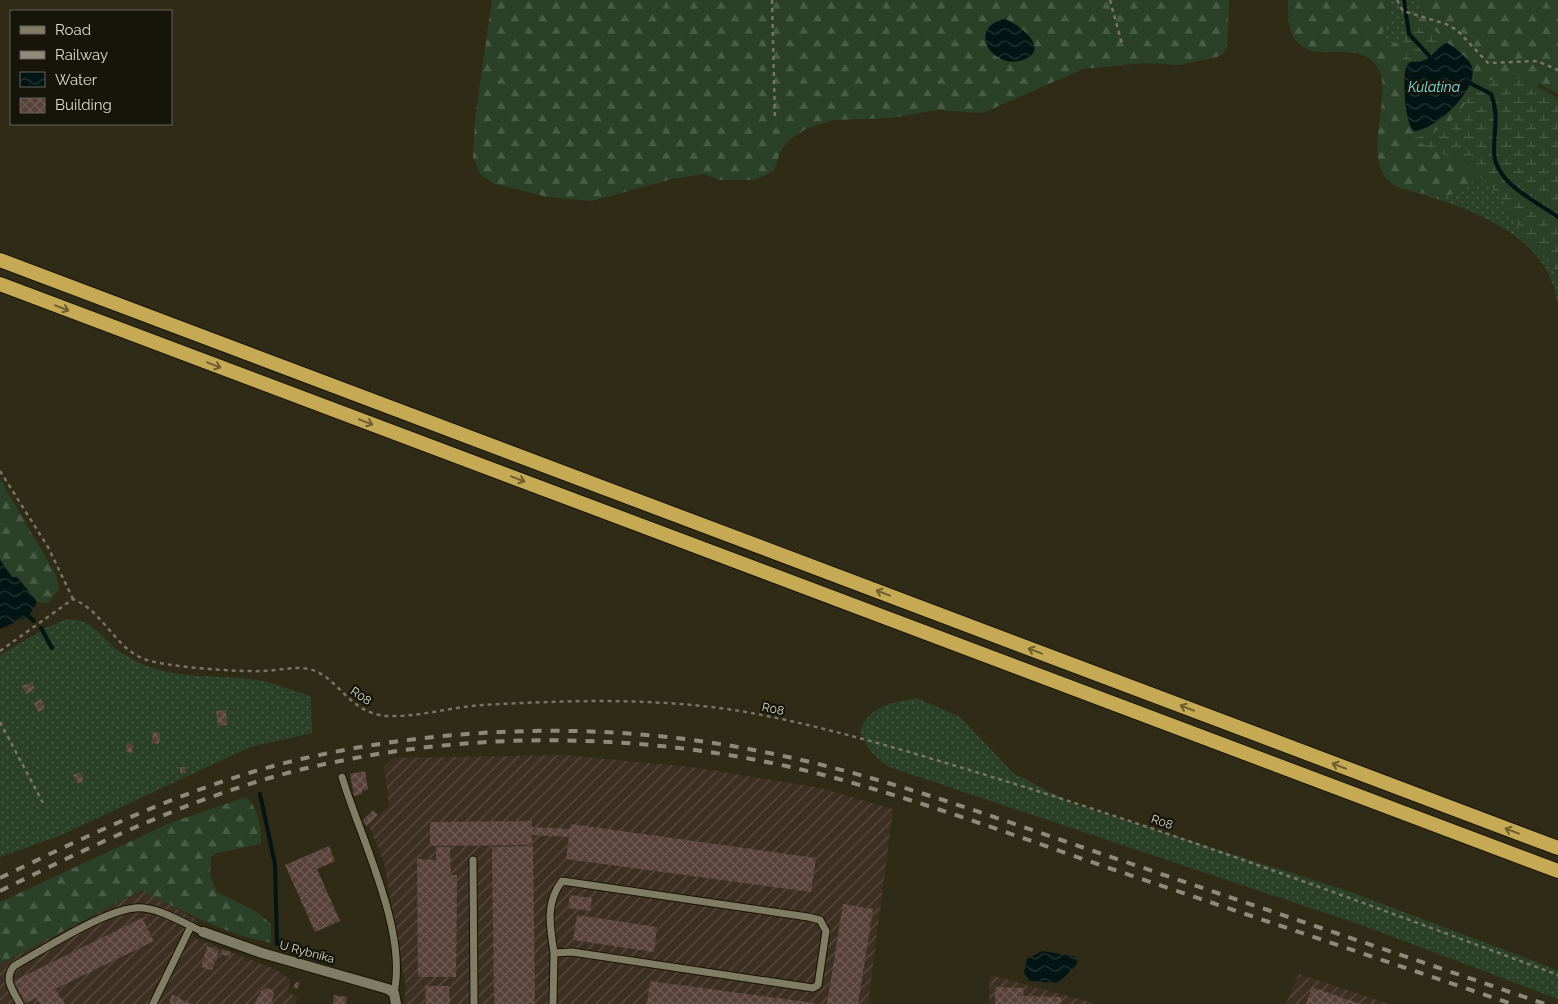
<svg xmlns="http://www.w3.org/2000/svg" width="1558" height="1004" viewBox="0 0 1558 1004" font-family="Raleway,sans-serif">
<style>
.industrial{fill:url(#industrial-furrows)}
.grass{fill:url(#grass-dots)}
.forest{fill:url(#forest-firs);fill-rule:evenodd}
.wetland{fill:url(#wetland-marsh)}
.water{fill:url(#water-waves)}
.lines{fill:none;stroke-linecap:round;stroke-linejoin:round}
.stream{stroke:#031414;stroke-width:4}
.building{fill:url(#building-cross-hatch)}
.service-casing{stroke:#181402;stroke-width:9}
.minor-casing{stroke:#181402;stroke-width:12}
.trunk-casing{stroke:#181402;stroke-width:16}
.path{stroke:#777463;stroke-width:2.5;stroke-dasharray:4 4;stroke-linecap:butt}
.service{stroke:#817c65;stroke-width:7}
.minor{stroke:#817c65;stroke-width:10}
.trunk{stroke:#c6a955;stroke-width:14}
.rail{stroke:#8e8b7b;stroke-width:4;stroke-dasharray:9 9;stroke-linecap:butt}
.oneway{stroke:#6e5e30}
.labels{text-anchor:middle;stroke-width:4.5;stroke-linejoin:round;paint-order:stroke}
.street-label{font-size:12px;fill:#dcdace;stroke:#16140b}
.water-label{font-size:14px;font-style:italic;fill:#7ee1e4;stroke:#16140b}
</style>
<defs>
<pattern id="industrial-furrows" width="10" height="10" patternUnits="userSpaceOnUse" patternTransform="scale(1.25)"><rect width="10" height="10" fill="#3d3022"/><path d="M-1 1l2-2M0 10L10 0M9 11l2-2" fill="none" stroke="#584d41"/></pattern>
<pattern id="grass-dots" width="8" height="8" patternUnits="userSpaceOnUse" patternTransform="scale(1.25)"><rect width="8" height="8" fill="#2b4127"/><path d="M2 2h.1M6 6h.1" fill="none" stroke="#495c45" stroke-width="1.8" stroke-linecap="round"/></pattern>
<pattern id="forest-firs" width="22" height="20" patternUnits="userSpaceOnUse" patternTransform="scale(1.25)"><rect width="22" height="20" fill="#2b4127"/><path d="M5 1l3.5 6h-7zM16 11l3.5 6h-7z" fill="#495c45"/></pattern>
<pattern id="wetland-marsh" width="20" height="14" patternUnits="userSpaceOnUse" patternTransform="scale(1.25)"><rect width="20" height="14" fill="#2b4127"/><path d="M1 5h8M5 5V1M11 12h8M15 12V8" fill="none" stroke="#495c45"/></pattern>
<pattern id="water-waves" width="16" height="10" patternUnits="userSpaceOnUse" patternTransform="scale(1.25)"><rect width="16" height="10" fill="#031414"/><path d="M0 5q4-4 8 0t8 0" fill="none" stroke="#273635"/></pattern>
<pattern id="building-cross-hatch" width="8" height="8" patternUnits="userSpaceOnUse" patternTransform="scale(1.25)"><rect width="8" height="8" fill="#574138"/><path d="M0 0l8 8M0 8l8-8" fill="none" stroke="#6f5c54"/></pattern>
</defs>
<rect width="100%" height="100%" fill="#302b17"/>
<!-- industrial -->
<g class="industrial">
<polygon points="562,755 692,767 820,788 893,809 868,1004 404,1004 406,987 384,862 369,826 389,805 384,766 394,758"/>
<polygon points="143,890 197,920 192,937 275,969 291,980 287,992 299,998 294,1004 0,1004 0,964"/>
<polygon points="1299,974 1389,1004 1286,1004"/>
<polygon points="990,975 1094,1003 1094,1004 989,1004"/>
</g>
<!-- grass -->
<g class="grass">
<polygon points="1388,0 1421,0 1423,15 1406,24 1402,43 1380,43 1390,12"/>
<path d="M1469 182 1487 183 1504 202 1524 234 1554 269 1558 284V305C1556 297 1555 289 1552 282 1530 225 1454 204 1401 188L1418 191 1462 190Z"/>
<path d="M67 619C88 620 95 628 109 642 118 652 134 661 147 666 185 681 228 673 267 682 282 686 297 692 311 696L312 733 250 747 59 836 0 857V655L46 628Z"/>
<path d="M917 698 960 717 1013 773 1069 802 1348 891 1539 963 1558 971V999L1364 926 889 767C873 756 866 748 860 730 872 704 892 703 917 698Z"/>
</g>
<!-- forest -->
<g class="forest">
<polygon points="492,0 1229,0 1227,46 1223,54 1217,57 1179,65 1144,63 1083,69 983,113 936,110 892,118 833,120 806,129 789,140 780,152 774,171 755,180 719,180 703,174 672,179 592,201 548,197 494,184 480,174 473,157 475,119"/>
<path d="M1288 0H1388L1390 12 1380 42 1401 43 1406 24 1423 15 1421 0H1558V94L1540 84 1526 97 1504 202 1487 183 1470 182C1461 191 1449 198 1436 195 1425 193 1413 192 1403 189 1364 177 1381 126 1382 98 1383 89 1383 75 1378 68 1354 28 1284 88 1288 0ZM1447 44 1451 45 1471 64C1470 81 1466 90 1457 104L1405 107 1404 72 1407 65 1430 57Z"/>
<polygon points="0,479 56,575 59,588 49,603 37,602 18,577 12,577 0,560"/>
<path d="M246 797C259 810 261 826 261 844L217 853 211 857 210 875 217 892 257 912 271 924V943C224 934 184 912 142 890L0 964V902L170 823Z"/>
</g>
<!-- wetland -->
<g class="wetland">
<path d="M1415 23 1429 24 1447 43 1442 45 1425 61 1407 65 1404 72C1403 57 1399 31 1415 23Z"/>
<path d="M1521 78 1558 98V284L1554 269 1523 234 1504 202 1487 183 1455 157 1438 153 1412 138C1447 133 1463 112 1477 81Z"/>
</g>
<!-- water -->
<g class="water">
<path d="M1005 19C1019 24 1052 50 1023 60 992 71 966 27 1005 19Z"/>
<path d="M1447 43 1451 45C1458 51 1469 58 1472 67 1479 89 1435 131 1414 131 1405 126 1401 72 1408 64 1411 60 1417 63 1422 61 1433 58 1437 46 1447 43Z"/>
<polygon points="0,560 12,577 17,577 37,602 29,616 0,629"/>
<polygon points="1042,951 1073,956 1077,960 1077,964 1059,983 1030,981 1024,973 1027,959"/>
</g>
<g class="lines">
<!-- stream -->
<g class="stream">
<polyline points="1404,0 1409,34 1433,60"/>
<path d="M1466 81 1491 94C1499 114 1494 130 1494 151 1494 183 1536 201 1558 217"/>
<polyline points="26,614 34,621"/>
<polyline points="41,628 52,648"/>
<polyline points="260,794 275,864 277,944"/>
</g>
</g>
<!-- building -->
<g class="building">
<polygon points="32,682 35,689 26,694 22,686"/>
<polygon points="41,699 45,708 38,712 34,703"/>
<polygon points="226,710 227,725 218,726 216,711"/>
<polygon points="153,732 160,733 159,744 152,743"/>
<polygon points="127,743 133,744 132,753 126,752"/>
<rect x="180" y="767" width="6" height="6"/>
<polygon points="365,771 368,790 362,791 362,794 354,796 350,774"/>
<polygon points="80,772 84,781 78,784 73,775"/>
<polygon points="373,810 378,815 367,826 362,821"/>
<polygon points="532,821 532,827 570,829 571,824 816,858 811,892 566,859 569,837 532,835 532,845 430,846 430,822"/>
<polygon points="329,846 335,861 317,869 340,921 315,932 285,865"/>
<polygon points="533,846 535,1004 494,1004 492,847"/>
<polygon points="436,847 450,847 451,875 457,875 456,977 418,977 417,859 436,860"/>
<polygon points="570,895 592,898 590,911 568,908"/>
<polygon points="843,904 873,909 858,1004 827,1004"/>
<polygon points="577,915 657,927 654,952 573,940"/>
<polygon points="142,918 154,941 55,989 65,1004 40,1004 37,998 25,1003 14,981"/>
<polygon points="207,946 219,950 212,970 201,967"/>
<polygon points="222,949 231,952 230,957 221,954"/>
<polygon points="650,981 814,1003 814,1004 647,1004"/>
<polygon points="296,982 300,983 297,989 293,988"/>
<polygon points="425,986 449,986 450,1004 426,1004"/>
<polygon points="995,987 1024,988 1023,996 1061,997 1061,1004 995,1004"/>
<polygon points="1312,987 1360,1004 1306,1004"/>
<polygon points="266,988 272,990 274,994 271,1004 254,1004 261,991"/>
<polygon points="172,994 182,1000 193,1004 169,1004"/>
<polygon points="334,995 347,997 346,1004 333,1004"/>
</g>
<g class="lines">
<!-- service casing -->
<g class="service-casing">
<g id="service">
<path d="M342 777C360 837 408 931 394 993"/>
<polyline points="473,860 474,1004"/>
<path d="M20 1004C13 991 3 979 14 966 44 949 103 911 135 908 157 906 183 923 203 932"/>
<polyline points="153,1004 191,926"/>
<path d="M553 1004 554 953 572 952 813 988 818 985 826 931 820 920 808 917 562 881C545 903 550 926 554 953"/>
</g>
</g>
<!-- minor casing -->
<g class="minor-casing">
<polyline id="minor" points="203,932 262,953 388,989 394,993 396,1004"/>
</g>
<!-- trunk casing -->
<g class="trunk-casing">
<g id="trunk">
<polyline points="0,260 1558,848"/>
<polyline points="0,284 1558,871"/>
</g>
</g>
<!-- path -->
<g class="path">
<polyline points="772,0 775,118"/>
<polyline points="1110,0 1122,44"/>
<polyline points="1397,0 1403,11 1446,24 1457,30 1488,63 1537,61 1558,70"/>
<polyline points="0,471 48,547 73,599"/>
<path d="M0 651 73 599C103 611 114 647 144 659 165 667 238 672 262 671 277 671 293 666 309 669 339 676 348 714 388 716 420 717 451 707 482 705 573 700 667 697 757 714 844 731 930 758 1015 784 1198 841 1378 908 1558 975"/>
<polyline points="0,722 43,803"/>
</g>
<!-- service -->
<use href="#service" class="service"/>
<!-- minor -->
<use href="#minor" class="minor"/>
<!-- trunk -->
<use href="#trunk" class="trunk"/>
<!-- rail -->
<g class="rail">
<path d="M0 878C97 831 194 784 301 759 450 725 609 721 759 751 884 775 1003 821 1123 861 1264 909 1405 956 1545 1004"/>
<path d="M0 891C110 837 219 784 340 761 502 728 675 735 835 778 927 803 1016 836 1106 867 1242 913 1377 958 1512 1004"/>
</g>
</g>
<!-- one-way arrows -->
<defs><path id="oneway-shaft" d="M-6 0H5M1.5-3L5.5 0L1.5 3" fill="none" stroke-width="1.6" stroke-linecap="round" stroke-linejoin="round" transform="scale(1.25)"/></defs>
<g class="oneway">
<use href="#oneway-shaft" transform="translate(62 308) rotate(21)"/>
<use href="#oneway-shaft" transform="translate(214 365) rotate(21)"/>
<use href="#oneway-shaft" transform="translate(366 422) rotate(21)"/>
<use href="#oneway-shaft" transform="translate(518 479) rotate(21)"/>
<use href="#oneway-shaft" transform="translate(883 593) rotate(-159)"/>
<use href="#oneway-shaft" transform="translate(1035 651) rotate(-159)"/>
<use href="#oneway-shaft" transform="translate(1187 708) rotate(-159)"/>
<use href="#oneway-shaft" transform="translate(1339 766) rotate(-159)"/>
<use href="#oneway-shaft" transform="translate(1512 831) rotate(-159)"/>
</g>
<g class="labels">
<!-- street labels -->
<g class="street-label">
<text transform="translate(361 696) rotate(34)" y="4">R08</text>
<text transform="translate(773 709) rotate(11)" y="4">R08</text>
<text transform="translate(1162 822) rotate(19)" y="4">R08</text>
<text transform="translate(307 952) rotate(15)" y="4">U Rybníka</text>
</g>
<!-- water labels -->
<g class="water-label">
<text x="1434" y="92">Kulatina</text>
</g>
</g>
<!-- legend -->
<rect x="10" y="10" width="162" height="115" fill="#16140b" stroke="#656359"/>
<rect x="20" y="26" width="25" height="8" fill="#817c65" stroke="#656359"/>
<text x="55" y="35" font-size="15" fill="#dcdace">Road</text>
<rect x="20" y="51" width="25" height="8" fill="#8e8b7b" stroke="#656359"/>
<text x="55" y="60" font-size="15" fill="#dcdace">Railway</text>
<rect x="20" y="72" width="25" height="15" fill="url(#water-waves)" stroke="#656359"/>
<text x="55" y="85" font-size="15" fill="#dcdace">Water</text>
<rect x="20" y="98" width="25" height="15" fill="url(#building-cross-hatch)" stroke="#656359"/>
<text x="55" y="110" font-size="15" fill="#dcdace">Building</text>
</svg>
